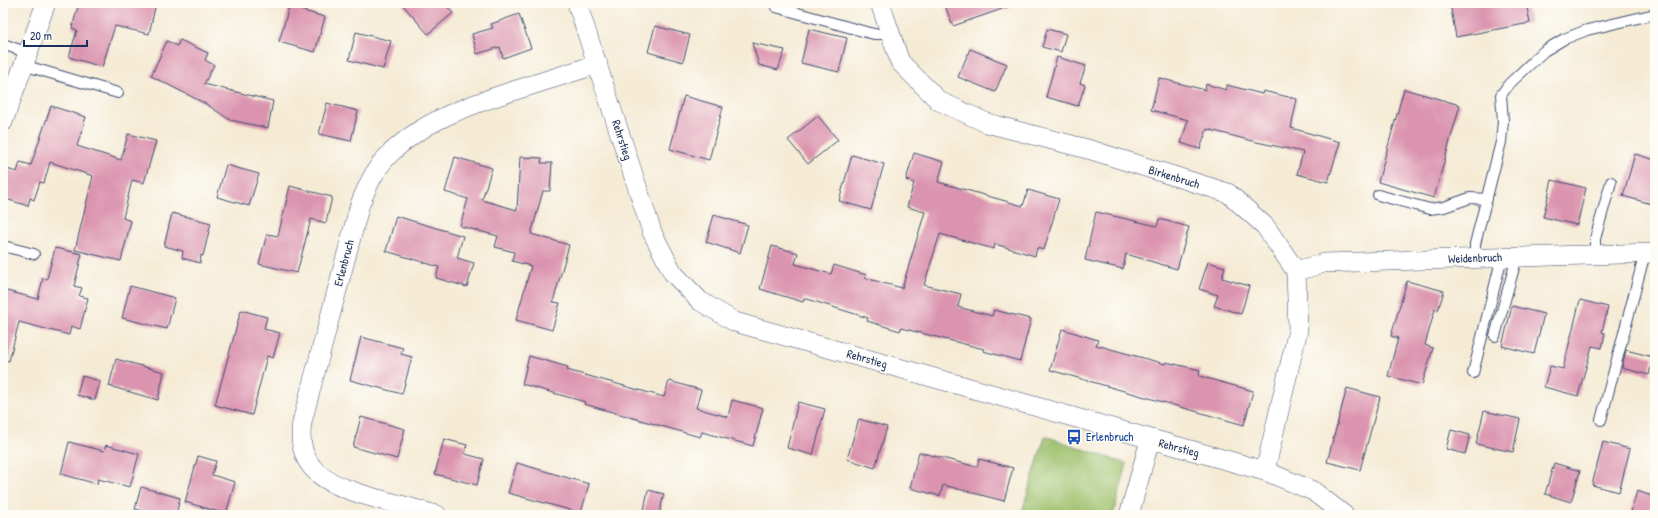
<svg xmlns="http://www.w3.org/2000/svg" width="1658" height="518" viewBox="0 0 1658 518" font-family="'Patrick Hand',sans-serif">
<style>
.green{fill:#9dc06a;stroke:#5c7864}
.building{fill:#db94af}
.lines{fill:none;stroke-linecap:round;stroke-linejoin:round}
.service-casing{stroke:#3c4b70;stroke-width:12}
.minor-casing{stroke:#3c4b70;stroke-width:20}
.service{stroke:#fff;stroke-width:10}
.minor{stroke:#fff;stroke-width:19}
.labels{text-anchor:middle;stroke-width:3;stroke-linejoin:round;paint-order:stroke}
.street-label{font-size:12px;fill:#1b2f5e;stroke:#fdfcf7}
.transit-label{font-size:12px;fill:#164399;stroke:#fdfcf7;text-anchor:start}
</style>
<rect width="100%" height="100%" fill="#fdfcf7"/>
<filter id="ink" filterUnits="userSpaceOnUse"><feTurbulence type="fractalNoise" baseFrequency=".025" numOctaves="2"/><feDisplacementMap in="SourceGraphic" scale="8" xChannelSelector="R" yChannelSelector="G"/><feConvolveMatrix kernelMatrix="1 2 1 2 8 2 1 2 1" color-interpolation-filters="sRGB"/></filter>
<filter id="wash" filterUnits="userSpaceOnUse"><feTurbulence type="fractalNoise" baseFrequency=".012" numOctaves="4" result="noise"/><feDisplacementMap in="SourceGraphic" scale="16" xChannelSelector="R" yChannelSelector="G"/><feGaussianBlur stdDeviation="0.9" result="paint"/><feColorMatrix in="noise" values="0 0 0 0 0 0 0 0 0 0 0 0 0 0 0 0 0 1.4 0 .05"/><feComposite in="paint" operator="in"/></filter>
<g filter="url(#wash)">
<rect width="100%" height="100%" fill="#f5ebd5"/>
<!-- green -->
<polygon class="green" points="1045,436 1127,464 1113,515 1021,515"/>
<g id="blocks">
<!-- building -->
<g class="building">
<polygon points="79,3 156,3 149,34 115,26 102,67 69,57 77,30 72,28"/>
<polygon points="401,3 444,3 453,13 428,34"/>
<polygon points="944,3 1010,3 1011,6 953,26"/>
<polygon points="1450,3 1526,3 1530,23 1456,37"/>
<polygon points="289,7 325,17 315,52 279,42"/>
<polygon points="519,14 531,48 503,58 500,47 477,54 472,34 493,28 491,24"/>
<polygon points="655,26 690,35 683,62 648,52"/>
<polygon points="809,29 847,38 839,72 801,63"/>
<polygon points="1047,29 1066,34 1061,52 1042,47"/>
<polygon points="356,32 391,41 383,69 349,60"/>
<polygon points="180,40 208,53 205,60 214,65 204,84 273,101 268,128 230,120 206,104 151,76 167,41 177,46"/>
<polygon points="752,43 785,50 778,70 759,65"/>
<polygon points="970,49 1007,64 995,92 958,77"/>
<polygon points="1057,57 1086,66 1080,83 1085,85 1078,106 1046,97"/>
<polygon points="1159,78 1205,90 1206,84 1226,90 1227,85 1262,94 1263,91 1297,99 1291,128 1340,142 1328,182 1297,174 1303,152 1252,141 1207,129 1200,149 1181,143 1188,120 1151,110"/>
<polygon points="1404,89 1460,105 1434,198 1378,182"/>
<polygon points="684,96 723,107 709,160 670,149"/>
<polygon points="327,103 358,111 351,141 319,134"/>
<polygon points="51,106 86,117 77,146 121,160 128,134 156,141 144,183 132,180 123,218 131,221 121,261 75,250 93,176 50,162 44,183 40,182 34,200 30,198 28,206 3,198 3,168 17,172 20,162 31,165"/>
<polygon points="818,116 838,140 808,164 788,140"/>
<polygon points="914,153 944,162 938,182 1023,206 1028,190 1059,199 1044,250 1037,248 1035,256 995,244 994,249 940,234 924,285 961,294 958,307 992,316 994,310 1031,319 1020,361 983,351 984,349 901,328 900,331 867,321 868,318 804,298 803,302 760,289 772,246 798,253 795,264 831,274 834,265 866,275 865,278 902,288 925,212 907,207 914,183 906,180"/>
<polygon points="1635,154 1655,160 1655,205 1623,196"/>
<polygon points="852,155 884,164 871,210 839,201"/>
<polygon points="455,157 492,168 482,200 517,210 520,157 542,158 541,163 552,163 550,191 543,191 531,234 569,245 553,302 560,303 552,330 516,320 531,266 512,261 514,252 495,247 498,236 460,226 468,199 445,192"/>
<polygon points="226,165 259,174 249,206 217,197"/>
<polygon points="1552,180 1586,188 1577,225 1543,217"/>
<polygon points="290,186 332,197 326,223 311,219 297,273 259,264 267,234 278,236"/>
<polygon points="1096,212 1157,226 1159,219 1189,227 1177,269 1126,254 1123,269 1085,260"/>
<polygon points="172,213 211,223 203,256 201,255 200,263 182,258 183,251 164,246"/>
<polygon points="714,215 748,225 740,253 706,242"/>
<polygon points="396,216 463,236 457,258 474,263 467,287 436,278 439,267 386,251"/>
<polygon points="55,248 82,254 74,286 82,288 79,296 88,298 80,329 71,326 69,335 19,322 9,361 3,360 3,290 38,299 43,278 47,279"/>
<polygon points="1208,262 1225,267 1222,278 1249,286 1241,314 1214,306 1218,295 1199,289"/>
<polygon points="1407,281 1444,291 1438,310 1435,309 1425,345 1433,348 1422,385 1388,376 1398,338 1391,336"/>
<polygon points="130,286 175,298 167,329 122,318"/>
<polygon points="1580,300 1608,307 1602,332 1605,333 1602,348 1592,346 1578,396 1544,387 1550,366 1563,369"/>
<polygon points="1512,306 1544,314 1534,354 1502,346"/>
<polygon points="241,310 267,317 264,329 280,333 273,358 267,356 252,415 215,405"/>
<polygon points="1062,329 1098,340 1096,345 1165,364 1166,362 1200,370 1199,376 1253,391 1244,425 1050,370"/>
<polygon points="361,337 403,348 401,354 412,357 402,394 350,380"/>
<polygon points="1626,350 1653,357 1649,375 1622,368"/>
<polygon points="529,356 568,367 567,370 664,397 669,381 701,390 696,408 728,417 732,400 763,408 753,446 702,432 700,437 584,404 585,402 522,384"/>
<polygon points="116,359 164,372 158,400 109,386"/>
<polygon points="82,376 100,381 95,400 77,395"/>
<polygon points="1347,388 1380,397 1360,470 1327,462"/>
<polygon points="798,402 825,409 813,455 787,448"/>
<polygon points="1484,411 1520,419 1513,452 1476,444"/>
<polygon points="361,417 405,429 397,459 353,447"/>
<polygon points="859,419 887,427 875,468 847,459"/>
<polygon points="1451,430 1470,435 1465,454 1446,449"/>
<polygon points="444,439 467,445 465,454 484,459 477,485 435,474"/>
<polygon points="69,442 104,451 106,445 139,454 130,487 98,479 97,484 61,474"/>
<polygon points="1603,442 1630,449 1619,492 1592,485"/>
<polygon points="919,452 977,467 979,459 1013,468 1004,501 943,485 940,496 910,488"/>
<polygon points="198,456 216,461 212,475 235,482 226,514 185,502"/>
<polygon points="517,463 589,484 581,513 508,493"/>
<polygon points="1554,463 1580,471 1571,502 1545,494"/>
<polygon points="141,487 180,498 176,515 158,515 135,509"/>
<polygon points="648,490 664,494 659,515 643,515"/>
<polygon points="1637,491 1655,497 1655,515 1630,515"/>
</g>
</g>
</g>
<g filter="url(#ink)">
<use href="#blocks" fill-opacity="0" stroke="#3c4b70" stroke-width="1"/>
<g class="lines">
<!-- service casing -->
<g class="service-casing">
<g id="service">
<polyline points="776,7 866,32 874,34 890,34"/>
<polyline points="3,44 28,53"/>
<polyline points="23,65 118,93"/>
<polyline points="1378,195 1430,209 1444,207 1470,198 1487,199"/>
<polyline points="3,246 34,254"/>
<polyline points="1595,255 1595,239 1611,182"/>
<polyline points="1475,258 1475,244 1501,142 1503,121 1501,95 1509,84 1544,51 1564,39 1587,30 1655,14"/>
<polyline points="1495,336 1517,257"/>
<polyline points="1473,373 1502,257"/>
<polyline points="1601,420 1645,253"/>
</g>
</g>
<!-- minor casing -->
<g class="minor-casing">
<g id="minor">
<polyline points="577,3 652,232 673,273 700,301 735,322 1265,471 1313,491 1344,515"/>
<polyline points="880,3 900,62 939,101 987,123 1091,150 1228,193 1265,226 1296,271 1298,330 1265,471"/>
<polyline points="3,122 46,3"/>
<polyline points="1296,271 1324,263 1655,253"/>
<path d="M437 515C418 510 398 504 378 499 337 487 294 476 302 422L360 204C367 188 373 172 385 159 419 122 467 106 513 91 542 82 570 73 598 64"/>
<polyline points="1129,515 1150,440"/>
</g>
</g>
<!-- service -->
<use href="#service" class="service"/>
<!-- minor -->
<use href="#minor" class="minor"/>
</g>
</g>
<!-- icons -->
<defs>
<g id="bus-bare" transform="scale(1.2)"><path d="M-5-6H5V4H4V6H2V4H-2V6H-4V4H-5ZM-3.5-4V0h7V-4ZM-3.5 1.2v1.5H-2V1.2ZM2 1.2v1.5H3.5V1.2Z" fill="#1a4fb4" stroke="#fdfcf7" stroke-width="2.5" paint-order="stroke"/></g>
</defs>
<g fill-rule="evenodd">
<use href="#bus-bare" x="1074" y="437"/>
</g>
<g class="labels">
<!-- street labels -->
<g class="street-label">
<text transform="translate(622 140) rotate(72)" y="4">Rehrstieg</text>
<text transform="translate(1174 177) rotate(17)" y="4">Birkenbruch</text>
<text transform="translate(1475 258) rotate(-2)" y="4">Weidenbruch</text>
<text transform="translate(344 263) rotate(-75)" y="4">Erlenbruch</text>
<text transform="translate(867 359) rotate(16)" y="4">Rehrstieg</text>
<text transform="translate(1179 448) rotate(15)" y="4">Rehrstieg</text>
</g>
<!-- transit labels -->
<g class="transit-label">
<text x="1086" y="441">Erlenbruch</text>
</g>
</g>
<!-- margin -->
<rect width="1658" height="518" fill="none" stroke="#fdfcf7" stroke-width="16"/>
<!-- scale -->
<path d="M24 40v6h63v-6" fill="none" stroke="#1b2f5e" stroke-width="2"/>
<text x="30" y="40" font-size="12" fill="#1b2f5e" stroke="#fdfcf7" stroke-width="3" paint-order="stroke">20 m</text>
</svg>
